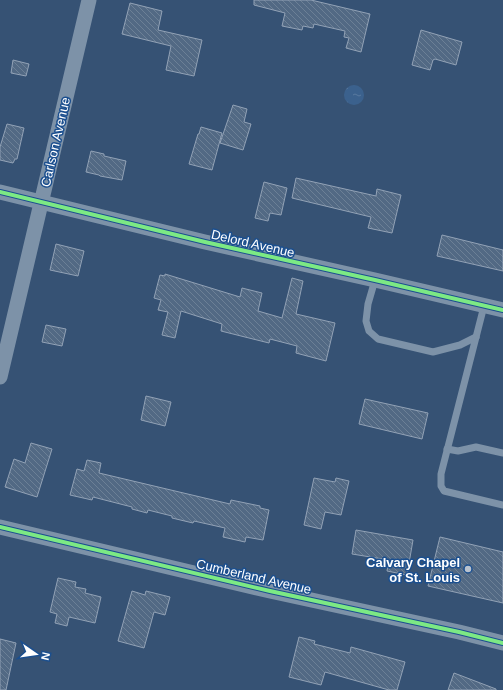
<svg xmlns="http://www.w3.org/2000/svg" width="503" height="690" viewBox="0 0 503 690" font-family="Arial,sans-serif">
<style>
.water{fill:url(#water-ripples)}
.building{fill:url(#building-back-hatch);stroke:#92a2b6}
.lines{fill:none;stroke-linecap:round;stroke-linejoin:round}
.service{stroke:#7d92a8;stroke-width:7}
.minor{stroke:#7d92a8;stroke-width:15}
.cycleway-casing{stroke:#1b4f8f;stroke-width:6}
.cycleway{stroke:#7ce984;stroke-width:4}
.poi-dot{fill:#b9c2ce;stroke:#1b4f8f;stroke-width:1.5}
.labels{text-anchor:middle;stroke-width:3;stroke-linejoin:round;paint-order:stroke}
.street-label{font-size:13px;fill:#fff;stroke:#1b4f8f}
.poi-label{font-size:13px;font-weight:bold;fill:#fff;stroke:#1b4f8f;text-anchor:end}
</style>
<defs>
<pattern id="water-ripples" width="26" height="14" patternUnits="userSpaceOnUse"><rect width="26" height="14" fill="#3b618d"/><path d="M2 4q2-2 4 0t4 0M15 11q2-2 4 0t4 0" fill="none" stroke="#58799e"/></pattern>
<pattern id="building-back-hatch" width="6" height="6" patternUnits="userSpaceOnUse"><rect width="6" height="6" fill="#526984"/><path d="M-1 5l2 2M0 0l6 6M5-1l2 2" fill="none" stroke="#6c8096"/></pattern>
</defs>
<rect width="100%" height="100%" fill="#365274"/>
<!-- water -->
<circle class="water" cx="354" cy="95" r="10"/>
<!-- building -->
<g class="building">
<polygon points="254,0 311,0 370,14 361,52 346,48 349,38 344,37 345,31 314,24 313,28 303,26 302,30 282,26 285,13 254,5"/>
<polygon points="130,3 162,11 158,30 202,40 194,76 166,70 171,46 122,34"/>
<polygon points="421,30 462,42 456,65 435,59 433,60 430,70 412,65"/>
<polygon points="13,60 29,64 26,76 11,73"/>
<polygon points="233,105 247,109 244,122 251,124 243,150 220,143"/>
<polygon points="7,124 24,128 17,159 15,159 13,163 0,160 0,147"/>
<polygon points="201,127 222,133 212,170 189,164 198,134 199,134"/>
<polygon points="91,151 104,154 104,156 126,161 122,180 100,176 99,175 86,172"/>
<polygon points="296,178 376,196 377,189 401,195 392,233 368,228 371,217 292,198"/>
<polygon points="264,182 287,188 281,215 270,213 268,221 255,218"/>
<polygon points="442,235 503,250 503,271 437,256"/>
<polygon points="56,244 84,251 78,276 50,270"/>
<polygon points="165,274 240,297 242,288 262,293 258,311 282,318 292,278 303,281 296,314 335,323 326,361 296,353 297,346 270,339 269,343 221,331 222,324 181,311 175,338 162,335 168,312 158,310 161,300 154,298 160,275 165,276"/>
<polygon points="46,325 66,329 62,346 42,342"/>
<polygon points="146,396 171,402 165,426 141,420"/>
<polygon points="365,399 428,413 422,439 359,424"/>
<polygon points="31,443 52,449 37,497 5,487 14,459 25,463"/>
<polygon points="87,460 101,463 99,473 230,504 231,500 260,506 260,508 269,510 263,540 246,537 245,542 223,537 225,528 194,521 193,523 172,518 172,516 148,510 147,513 132,509 132,507 93,497 92,500 70,495 77,469 84,471"/>
<polygon points="314,478 335,482 336,478 349,481 341,515 325,512 321,529 304,525"/>
<polygon points="356,530 413,540 407,575 387,571 389,560 352,554"/>
<polygon points="440,537 503,552 503,603 428,586"/>
<polygon points="58,578 76,582 75,587 86,589 85,593 101,597 95,623 69,617 67,626 55,623 57,614 50,612"/>
<polygon points="132,591 145,595 146,591 170,597 165,615 154,612 144,648 118,641"/>
<polygon points="299,637 315,641 314,644 350,653 351,647 405,662 397,690 389,690 325,672 321,685 289,677"/>
<polygon points="0,639 16,643 6,690 0,690"/>
<polygon points="454,673 496,689 496,690 448,690"/>
</g>
<g class="lines">
<!-- service -->
<g class="service">
<polyline points="375,280 368,304 366,321 369,331 378,339 433,352 460,345 476,337"/>
<polyline points="484,306 441,474 441,486 444,491 503,505"/>
<polyline points="447,449 458,451 476,447 503,453"/>
</g>
<!-- minor -->
<g class="minor">
<polyline points="0,192 205,242 375,280 503,310"/>
<polyline points="0,377 89,0"/>
<polyline points="0,527 270,591 459,632 503,643"/>
</g>
<!-- cycleway casing -->
<g class="cycleway-casing">
<g id="cycleway">
<polyline points="0,192 205,242 375,280 503,310"/>
<polyline points="0,527 270,591 459,632 503,643"/>
</g>
</g>
<!-- cycleway -->
<use href="#cycleway" class="cycleway"/>
</g>
<!-- markers -->
<circle class="poi-dot" cx="468" cy="569" r="4"/>
<g class="labels">
<!-- street labels -->
<g class="street-label">
<text transform="translate(55 142) rotate(-77)" y="5">Carlson Avenue</text>
<text transform="translate(253 243) rotate(13)" y="5">Delord Avenue</text>
<text transform="translate(254 576) rotate(13)" y="5">Cumberland Avenue</text>
</g>
<!-- poi labels -->
<g class="poi-label">
<text x="460" y="567">Calvary Chapel<tspan x="460" dy="15">of St. Louis</tspan></text>
</g>
</g>
<!-- north arrow -->
<g transform="translate(36 654) rotate(103)" stroke="#1b4f8f" stroke-width="3" paint-order="stroke">
<path d="M0-3L7 15L0 10L-7 15Z" fill="#ffffff"/>
<text y="-6" font-size="11" font-weight="bold" text-anchor="middle" fill="#ffffff">N</text>
</g>
</svg>
